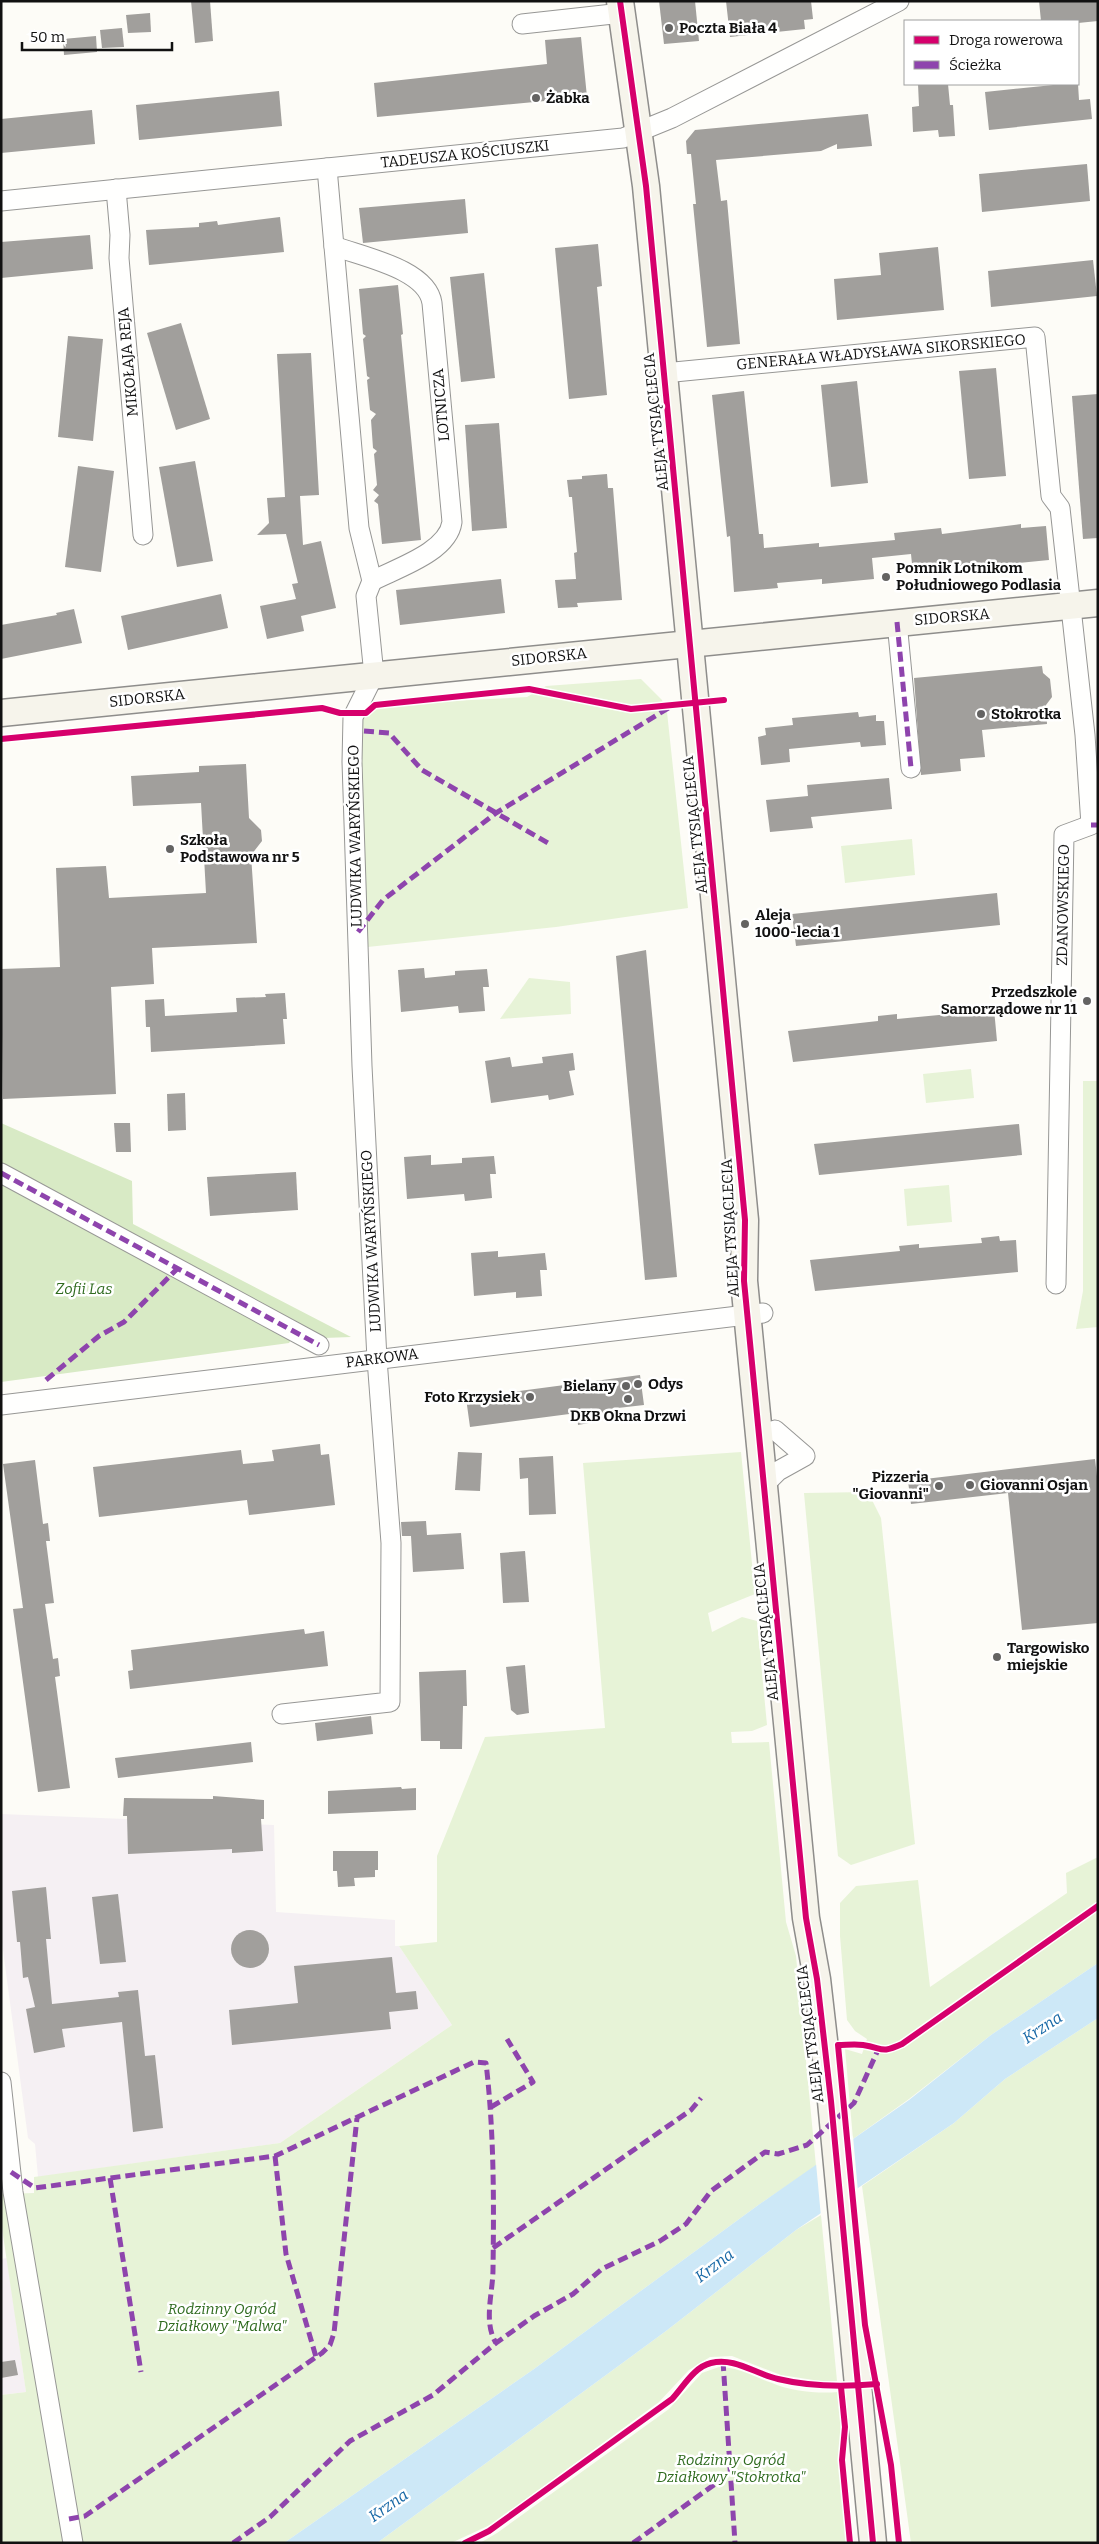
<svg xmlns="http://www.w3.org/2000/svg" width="1099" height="2544" viewBox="0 0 1099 2544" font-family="Bitter,serif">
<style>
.industrial{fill:#f5f0f3}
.green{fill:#e7f3d7}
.forest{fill:#d8eac5}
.water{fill:#cde8f7}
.pier{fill:#fdfcf7}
.building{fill:#a19f9c}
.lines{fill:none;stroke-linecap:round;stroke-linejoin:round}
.street-casing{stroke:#979795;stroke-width:21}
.secondary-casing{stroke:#8e8d8b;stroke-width:29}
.street{stroke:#fffffe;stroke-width:19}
.secondary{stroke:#f6f4eb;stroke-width:26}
.quiet{stroke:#8e44ad;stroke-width:5;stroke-dasharray:10 5;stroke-linecap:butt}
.cycleway-casing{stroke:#fff;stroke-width:9}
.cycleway{stroke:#d6006c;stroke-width:6}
.poi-dot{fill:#646362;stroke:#fff;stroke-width:2}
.labels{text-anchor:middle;stroke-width:5;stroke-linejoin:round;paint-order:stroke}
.poi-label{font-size:15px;font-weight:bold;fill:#111;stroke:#fff;text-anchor:start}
.street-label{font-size:15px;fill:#111;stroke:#fff}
.park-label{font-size:15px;font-style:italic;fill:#2f6b1f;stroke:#fff}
.water-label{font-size:16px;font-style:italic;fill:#1768a6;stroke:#fff}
</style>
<rect width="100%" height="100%" fill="#fdfcf7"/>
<!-- industrial -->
<g class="industrial">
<polygon points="1,1814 274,1825 276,1912 395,1920 395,1946 399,1946 452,2025 280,2143 38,2177 35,2144 28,2138 1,1935"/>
<polygon points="7,2258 26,2392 1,2395 1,2259"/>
</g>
<!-- green -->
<g class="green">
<polygon points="641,679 662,700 667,712 688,908 556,927 358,948 355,713 366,713 375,705 527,697 546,686"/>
<polygon points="912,839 915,875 845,883 841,846"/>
<polygon points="529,978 570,982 571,1014 500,1019"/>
<polygon points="971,1069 974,1098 926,1103 923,1074"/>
<polygon points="1083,1081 1098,1081 1098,1327 1076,1329 1083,1291"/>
<polygon points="949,1185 952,1222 907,1226 904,1189"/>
<polygon points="741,1452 755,1594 708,1613 712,1632 742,1617 757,1621 767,1725 752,1731 731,1732 732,1743 769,1742 786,1922 796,1956 816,2166 757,2206 534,2369 284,2543 1,2543 1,2395 26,2392 1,2221 1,2194 34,2193 34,2177 280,2143 452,2025 399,1946 437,1942 437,1856 485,1737 605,1728 583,1463"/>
<polygon points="868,1492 881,1518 915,1844 851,1865 838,1856 804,1493"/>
<polygon points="1098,1857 1098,1963 991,2035 909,2099 853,2139 845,2049 862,2054 867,2039 855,2031 847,2020 840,1936 840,1903 856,1886 918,1880 930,1987 1067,1893 1066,1873"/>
<polygon points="1098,2018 1098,2543 911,2543 862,2186 954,2123 1005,2079"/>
<polygon points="821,2215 837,2381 820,2381 781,2375 732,2356 710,2357 689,2370 659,2402 492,2524 451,2543 377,2543 666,2331 796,2230"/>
<path d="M719 2367C738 2367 754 2377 772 2383 790 2391 818 2394 838 2392L841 2416 840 2462 847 2543H480L497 2533 669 2409 702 2373Z"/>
</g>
<!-- forest -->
<g class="forest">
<polygon points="1,1123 132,1181 133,1224 351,1337 324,1338 1,1167"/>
<polygon points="1,1182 291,1340 289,1343 1,1382"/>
</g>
<!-- water -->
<polygon class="water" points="1098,1963 1098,2018 1005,2079 954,2123 796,2230 666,2331 377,2543 284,2543 534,2369 757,2206 909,2100 991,2035"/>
<!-- pier -->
<polygon class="pier" points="853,2136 858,2192 821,2217 816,2163"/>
<!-- building -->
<g class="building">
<polygon points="191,1 210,1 213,41 195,43"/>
<polygon points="659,1 695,1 699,41 664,44"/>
<polygon points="726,1 811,1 813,19 804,20 805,29 730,37"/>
<polygon points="1039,1 1098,1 1098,21 1078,23 1078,21 1041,21"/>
<polygon points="150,13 151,32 128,33 126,15"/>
<polygon points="122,28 124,47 102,48 100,30"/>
<polygon points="96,36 97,52 64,55 63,39"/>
<polygon points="581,37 587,97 377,117 374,83 547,64 545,40"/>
<polygon points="918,84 948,84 950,105 953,105 955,136 939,137 938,130 913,132 912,107 919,106"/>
<polygon points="1063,84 1078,84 1079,100 1090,99 1092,119 989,130 985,92"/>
<polygon points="279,91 282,126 139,140 136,105"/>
<polygon points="92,110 95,144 1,153 1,119"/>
<polygon points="868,114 872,146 837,149 837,144 821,151 716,160 721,201 727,200 740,344 707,347 693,204 696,204 691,154 687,154 686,141 695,130"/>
<polygon points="1087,164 1090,201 982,212 979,174"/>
<polygon points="465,199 468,233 363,243 359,208"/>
<polygon points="280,217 284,252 149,265 146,230 199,227 199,223 217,221 218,225"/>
<polygon points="90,235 93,269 1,278 1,242"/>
<polygon points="598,244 602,286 597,287 607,395 569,399 555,248"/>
<polygon points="938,247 944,310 837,320 834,279 881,275 879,253"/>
<polygon points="1093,260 1097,296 991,307 988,271"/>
<polygon points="484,273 495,378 461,382 450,277"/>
<polygon points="398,285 403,334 401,335 421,540 382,544 378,504 374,501 379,495 373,490 377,485 374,454 377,451 373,448 371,420 376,414 370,410 367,380 370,378 367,376 363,339 366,336 363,334 359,289"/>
<polygon points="181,323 210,419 176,430 147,333"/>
<polygon points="68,336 103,339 93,441 58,437"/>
<polygon points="311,353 319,495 300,496 303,545 321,541 336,608 301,616 304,631 267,639 260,606 296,599 292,584 298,583 286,534 257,535 269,523 267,498 285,497 277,354"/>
<polygon points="996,368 1006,476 969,479 959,371"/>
<polygon points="857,381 868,483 831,487 821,385"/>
<polygon points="744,391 759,534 763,534 764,548 819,543 819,547 895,540 894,533 941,528 942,534 1021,524 1021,528 1046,526 1049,560 980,567 980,564 947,567 947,570 913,574 911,554 872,558 874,579 822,584 822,579 777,583 778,588 734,592 730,536 727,537 712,395"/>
<polygon points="1098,394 1098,538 1083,539 1072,396"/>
<polygon points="499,423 507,528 472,531 465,425"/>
<polygon points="195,461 213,561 177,567 159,467"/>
<polygon points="78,466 114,471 101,572 65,567"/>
<polygon points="607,474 608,488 613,488 622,600 577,603 578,607 558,608 555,580 576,579 574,553 577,552 572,497 569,497 567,480 582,479 582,476"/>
<polygon points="501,579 505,613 400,625 396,590"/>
<polygon points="221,594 228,628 128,650 121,616"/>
<polygon points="74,609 82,643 1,659 1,625 57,615 56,613"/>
<polygon points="1042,666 1043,673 1050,679 1052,697 1046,705 1047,724 982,730 985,757 960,759 961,771 921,775 914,678"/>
<polygon points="858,712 859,717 876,715 876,721 884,721 886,745 861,747 860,742 789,749 790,762 761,765 758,737 766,735 765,728 793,725 792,718"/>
<polygon points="246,764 249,818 261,830 262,841 251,855 257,943 152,948 154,984 111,987 116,1094 3,1099 1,969 60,967 56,868 106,866 109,898 206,893 201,803 133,806 131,776 199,772 199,766"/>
<polygon points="889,778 892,809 811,817 813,828 770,832 766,800 808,796 807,785"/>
<polygon points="997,893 1000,925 796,946 792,914"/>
<polygon points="646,950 677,1277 645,1280 616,956"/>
<polygon points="424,968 425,978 455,975 455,971 487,969 489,987 483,987 485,1011 459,1013 458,1006 401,1012 398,970"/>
<polygon points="285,993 287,1019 283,1019 285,1044 151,1052 150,1027 146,1027 145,1000 164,999 165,1016 237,1012 236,998 266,997 265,994"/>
<polygon points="977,1006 978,1011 994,1009 997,1041 793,1062 788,1031 878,1021 878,1016 897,1014 897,1019 960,1013 959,1008"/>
<polygon points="573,1053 575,1070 569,1071 574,1095 549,1100 548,1095 491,1103 485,1061 510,1057 512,1067 543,1063 542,1057"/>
<polygon points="185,1093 186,1130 168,1131 167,1094"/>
<polygon points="114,1123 130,1123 131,1152 116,1152"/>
<polygon points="1019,1124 1022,1155 819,1175 814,1144"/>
<polygon points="431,1155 431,1165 462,1163 462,1158 494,1156 496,1174 490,1174 492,1198 465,1201 464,1194 407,1199 404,1157"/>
<polygon points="296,1172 298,1210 210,1216 207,1177"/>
<polygon points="999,1236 1000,1241 1016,1240 1018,1272 815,1291 810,1260 900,1251 899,1246 919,1244 919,1248 982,1243 981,1238"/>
<polygon points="498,1251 498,1257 545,1253 547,1270 540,1270 542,1296 516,1298 516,1292 474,1296 471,1253"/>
<polygon points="640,1375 644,1405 609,1409 610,1413 599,1414 600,1421 578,1425 577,1413 470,1427 466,1398"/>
<polygon points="320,1444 321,1455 329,1454 335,1505 249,1515 247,1500 99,1517 93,1467 241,1450 243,1464 274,1461 272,1450"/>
<polygon points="458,1452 482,1453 480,1491 455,1490"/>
<polygon points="553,1456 556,1514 529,1515 528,1478 520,1479 519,1458"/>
<polygon points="1095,1459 1098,1485 1098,1623 1022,1630 1008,1493 911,1504 908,1481"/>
<polygon points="35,1460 43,1524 48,1523 50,1541 46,1541 54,1603 45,1604 53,1659 58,1658 60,1676 55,1677 70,1788 38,1792 13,1609 23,1608 3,1464"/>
<polygon points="426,1521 427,1535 461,1533 464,1569 413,1572 411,1536 402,1536 401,1522"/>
<polygon points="525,1551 529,1602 503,1603 500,1553"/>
<polygon points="304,1629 305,1634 324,1631 328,1666 130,1689 128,1671 133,1670 131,1650"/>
<polygon points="525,1665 529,1713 517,1715 511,1710 506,1667"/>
<polygon points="466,1670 467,1706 463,1706 462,1749 440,1749 440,1741 421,1741 419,1672"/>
<polygon points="371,1716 373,1734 317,1741 315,1723"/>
<polygon points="251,1742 253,1762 118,1778 115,1758"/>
<polygon points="401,1787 402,1789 416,1788 416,1810 328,1814 328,1791"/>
<polygon points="213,1796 264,1800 264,1819 261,1819 263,1851 232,1853 232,1849 128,1854 127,1816 123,1816 124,1798 213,1799"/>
<polygon points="333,1851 378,1851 378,1870 375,1870 375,1877 354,1878 355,1886 338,1887 337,1871 333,1871"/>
<polygon points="46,1887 51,1939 46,1939 52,2004 119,1997 118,1992 138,1990 145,2056 155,2055 163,2128 133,2132 122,2022 62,2029 65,2047 34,2053 26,2009 35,2007 28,1977 23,1978 20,1942 17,1942 12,1891"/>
<polygon points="118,1894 126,1962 100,1964 92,1897"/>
<circle cx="250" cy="1949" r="19"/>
<polygon points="392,1957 396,1993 416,1991 418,2009 389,2012 391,2029 232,2045 229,2010 298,2003 294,1966"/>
<polygon points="15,2360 18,2375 1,2378 1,2362"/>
</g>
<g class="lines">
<!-- street casing -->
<g class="street-casing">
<g id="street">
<polyline points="522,24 622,13"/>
<polyline points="116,189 120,235 119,258 143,535"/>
<polyline points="1,201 623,138 672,118 899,1"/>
<path d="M334 246C363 257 427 269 432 303L452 522C448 552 397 568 372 581"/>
<polyline points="664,373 1035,337 1051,496 1060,508 1085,735 1091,825 1064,835 1056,1284"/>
<polyline points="897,622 911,768"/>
<polyline points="1,1173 319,1345"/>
<polyline points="1,1405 763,1313"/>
<polyline points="764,1485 778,1471 805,1456 775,1430"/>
<polyline points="282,1714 390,1702 391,1543 377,1359 362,1066 352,762 353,717 374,675 366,596 372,581 359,528 327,168"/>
<polyline points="1,2082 13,2192 73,2543"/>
</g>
</g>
<!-- secondary casing -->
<g class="secondary-casing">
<g id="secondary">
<polyline points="620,1 646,186 745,1220 744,1281 806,1918 817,1979 831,2101 873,2543"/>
<polyline points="1,713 1098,603"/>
</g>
</g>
<!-- street -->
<use href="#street" class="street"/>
<!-- secondary -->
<use href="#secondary" class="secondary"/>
<!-- quiet -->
<g class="quiet">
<polyline points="897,622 911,768"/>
<polyline points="364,731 389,733 422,770 548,843"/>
<polyline points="1091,825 1098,825"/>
<polyline points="358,932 383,900 496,813 670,707"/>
<polyline points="1,1173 319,1345"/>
<polyline points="46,1380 99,1336 124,1322 178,1268"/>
<polyline points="491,2107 533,2082 507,2039"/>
<polyline points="275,2156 286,2254 316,2357"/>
<path d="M11 2172 35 2188 275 2156 474 2062 486 2063C494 2131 494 2201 493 2269 493 2293 483 2322 496 2343"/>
<polyline points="110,2178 141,2372"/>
<polyline points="493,2248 691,2110 701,2098"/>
<polyline points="723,2361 735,2543"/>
<polyline points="69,2519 85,2516 322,2353 330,2345 334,2333 357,2118"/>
<polyline points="233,2543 270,2517 350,2441 433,2395 496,2343 534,2316 573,2294 602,2269 660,2241 686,2224 711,2191 765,2152 778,2154 807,2145 854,2103 878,2050"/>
<polyline points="633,2543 729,2474"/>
</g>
<!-- cycleway casing -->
<g class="cycleway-casing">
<g id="cycleway">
<polyline points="620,1 646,186 745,1220 744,1281 806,1918 817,1979 831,2101 873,2543"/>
<polyline points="1,739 322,708 340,713 366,713 375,705 529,689 631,709 724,700"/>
<polyline points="841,2387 845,2427 842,2460 850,2543"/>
<path d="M465 2543 489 2531 672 2399C684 2386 694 2367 711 2363 735 2357 755 2374 778 2379 811 2387 843 2387 877 2384"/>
<path d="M899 2543 891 2465 865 2325 838 2045C846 2045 855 2044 863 2045 884 2048 880 2054 902 2044L1098 1906"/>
</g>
</g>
<!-- cycleway -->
<use href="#cycleway" class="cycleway"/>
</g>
<!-- markers -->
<g class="poi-dot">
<circle cx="669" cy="28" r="5"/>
<circle cx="536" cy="98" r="5"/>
<circle cx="886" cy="577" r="5"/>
<circle cx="981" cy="714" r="5"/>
<circle cx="170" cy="849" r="5"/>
<circle cx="745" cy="924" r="5"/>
<circle cx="1087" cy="1001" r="5"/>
<circle cx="638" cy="1384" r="5"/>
<circle cx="626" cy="1386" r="5"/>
<circle cx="530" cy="1397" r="5"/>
<circle cx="628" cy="1399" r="5"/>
<circle cx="970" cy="1485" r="5"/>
<circle cx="939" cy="1486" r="5"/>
<circle cx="997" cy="1657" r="5"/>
</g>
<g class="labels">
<!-- poi labels -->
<g class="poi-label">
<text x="679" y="33">Poczta Biała 4</text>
<text x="546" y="103">Żabka</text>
<text x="896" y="573">Pomnik Lotnikom<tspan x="896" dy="17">Południowego Podlasia</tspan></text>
<text x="991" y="719">Stokrotka</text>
<text x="180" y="845">Szkoła<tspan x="180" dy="17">Podstawowa nr 5</tspan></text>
<text x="755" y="920">Aleja<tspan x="755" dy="17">1000-lecia 1</tspan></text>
<text x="1077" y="997" text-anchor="end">Przedszkole<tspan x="1077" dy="17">Samorządowe nr 11</tspan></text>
<text x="648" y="1389">Odys</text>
<text x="616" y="1391" text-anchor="end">Bielany</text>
<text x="520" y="1402" text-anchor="end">Foto Krzysiek</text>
<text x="628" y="1421" text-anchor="middle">DKB Okna Drzwi</text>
<text x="929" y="1482" text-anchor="end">Pizzeria<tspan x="929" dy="17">"Giovanni"</tspan></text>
<text x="980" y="1490">Giovanni Osjan</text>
<text x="1007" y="1653">Targowisko<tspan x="1007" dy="17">miejskie</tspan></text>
</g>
<!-- street labels -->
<g class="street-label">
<text transform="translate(465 154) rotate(-6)" y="5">TADEUSZA KOŚCIUSZKI</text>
<text transform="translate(881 352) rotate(-5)" y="5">GENERAŁA WŁADYSŁAWA SIKORSKIEGO</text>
<text transform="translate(128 362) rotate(-95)" y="5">MIKOŁAJA REJA</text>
<text transform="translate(441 405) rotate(-95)" y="5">LOTNICZA</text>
<text transform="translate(656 422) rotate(-96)" y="5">ALEJA TYSIĄCLECIA</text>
<text transform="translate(952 617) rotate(-5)" y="5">SIDORSKA</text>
<text transform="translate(549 657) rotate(-6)" y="5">SIDORSKA</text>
<text transform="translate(147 698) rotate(-6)" y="5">SIDORSKA</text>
<text transform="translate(695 825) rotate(-96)" y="5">ALEJA TYSIĄCLECIA</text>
<text transform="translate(355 836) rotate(-91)" y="5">LUDWIKA WARYŃSKIEGO</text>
<text transform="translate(1063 905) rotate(-89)" y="5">ZDANOWSKIEGO</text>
<text transform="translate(730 1228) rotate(-93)" y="5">ALEJA TYSIĄCLECIA</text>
<text transform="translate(371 1241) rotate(-93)" y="5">LUDWIKA WARYŃSKIEGO</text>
<text transform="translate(382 1358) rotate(-7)" y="5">PARKOWA</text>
<text transform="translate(766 1632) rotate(-96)" y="5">ALEJA TYSIĄCLECIA</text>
<text transform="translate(810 2034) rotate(-97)" y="5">ALEJA TYSIĄCLECIA</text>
</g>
<!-- park labels -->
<g class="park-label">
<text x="84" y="1294">Zofii Las</text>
<text x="222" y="2314">Rodzinny Ogród<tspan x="222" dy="17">Działkowy "Malwa"</tspan></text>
<text x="731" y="2465">Rodzinny Ogród<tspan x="731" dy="17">Działkowy "Stokrotka"</tspan></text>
</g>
<!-- water labels -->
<g class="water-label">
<text transform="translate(1042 2027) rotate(-33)" y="6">Krzna</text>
<text transform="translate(714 2265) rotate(-37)" y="6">Krzna</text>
<text transform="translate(388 2505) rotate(-35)" y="6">Krzna</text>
</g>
</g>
<!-- border -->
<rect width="1099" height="2544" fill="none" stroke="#111111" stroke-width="5"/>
<!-- legend -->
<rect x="904" y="20" width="175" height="65" fill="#ffffff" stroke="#a0a0a0"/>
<rect x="914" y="36" width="25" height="8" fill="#d6006c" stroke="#a0a0a0"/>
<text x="949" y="45" font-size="15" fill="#111111">Droga rowerowa</text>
<rect x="914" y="61" width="25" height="8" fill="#8e44ad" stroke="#a0a0a0"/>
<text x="949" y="70" font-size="15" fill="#111111">Ścieżka</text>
<!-- scale -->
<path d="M22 42v8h150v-8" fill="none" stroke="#111111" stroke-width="2.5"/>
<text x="30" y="42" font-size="15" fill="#111111" stroke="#ffffff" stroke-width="4" paint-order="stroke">50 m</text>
</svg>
